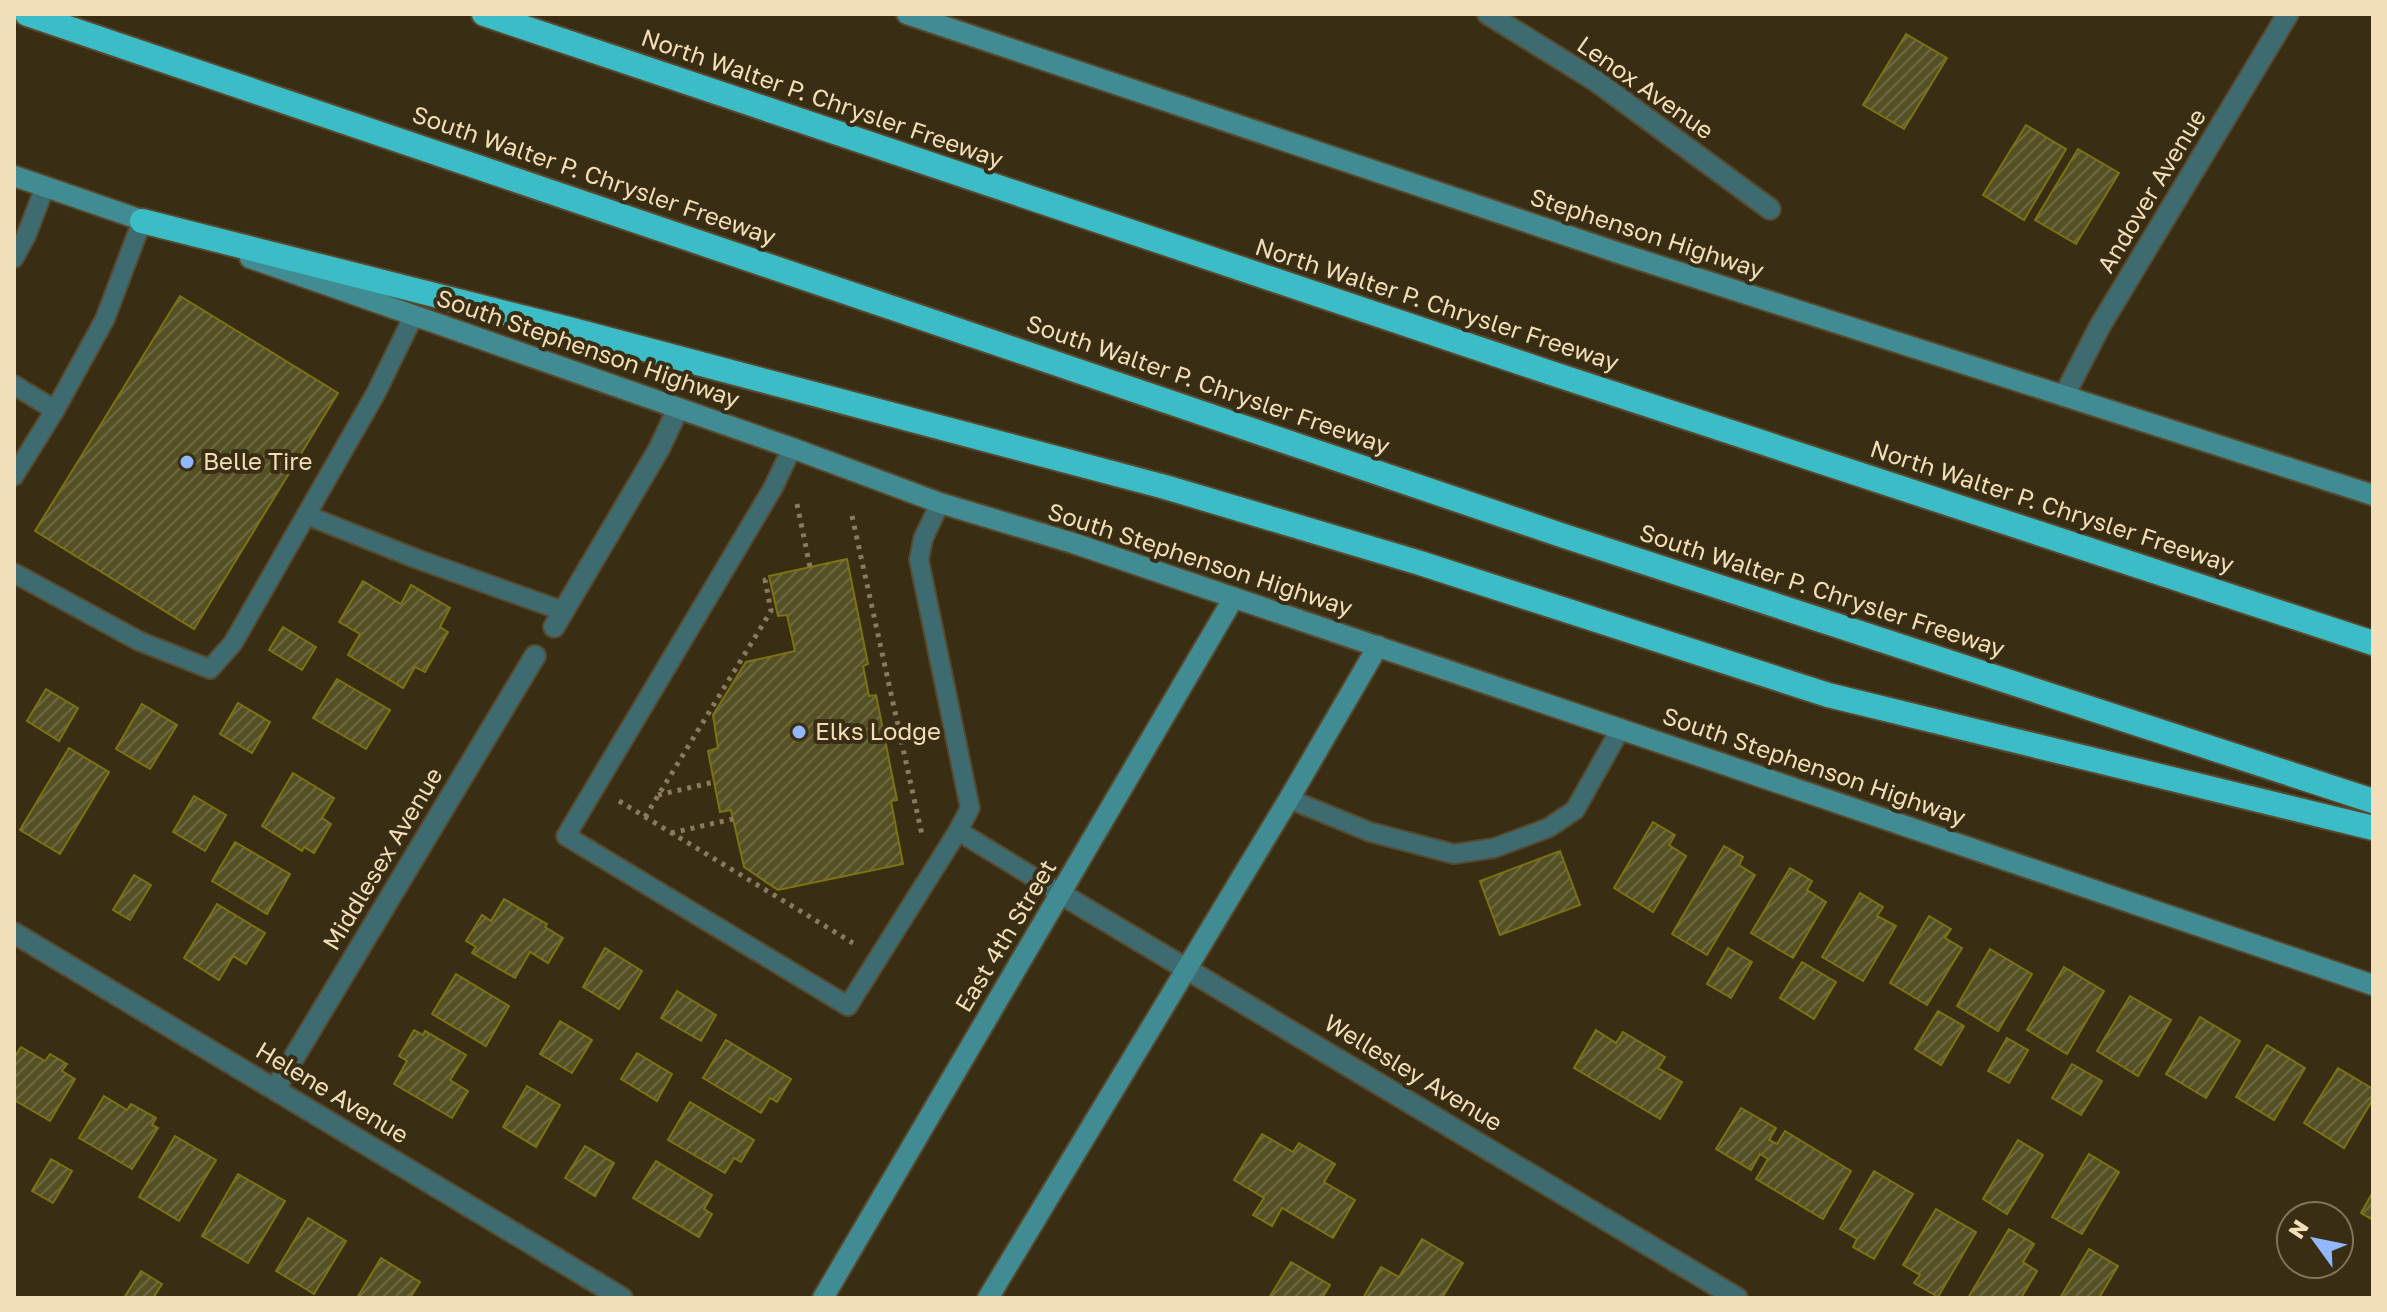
<svg xmlns="http://www.w3.org/2000/svg" width="2387" height="1312" viewBox="0 0 2387 1312" font-family="'Golos Text',sans-serif">
<style>
.building{fill:url(#building-hatch);stroke:#7c7311;stroke-width:2}
.lines{fill:none;stroke-linecap:round;stroke-linejoin:round}
.lane-casing{stroke:#57492d;stroke-width:22}
.street-casing{stroke:#57492d;stroke-width:24}
.secondary-casing{stroke:#57492d;stroke-width:24}
.highway-casing{stroke:#57492d;stroke-width:28}
.path{stroke:#8b7b5c;stroke-width:5;stroke-dasharray:4 6;stroke-linecap:butt}
.lane{stroke:#3e6b6f;stroke-width:18}
.street{stroke:#3e6b6f;stroke-width:20}
.secondary{stroke:#418c93;stroke-width:20}
.highway{stroke:#3bbcc7;stroke-width:24}
.poi-dot{fill:#93b7fd;stroke:#392d13;stroke-width:3}
.labels{text-anchor:middle;stroke-width:8;stroke-linejoin:round;paint-order:stroke}
.street-label{font-size:24px;fill:#f2deb8;stroke:#392d13}
.poi-label{font-size:24px;fill:#f2deb8;stroke:#392d13;text-anchor:start}
</style>
<defs>
<pattern id="building-hatch" width="6" height="6" patternUnits="userSpaceOnUse" patternTransform="scale(2)"><rect width="6" height="6" fill="#555024"/><path d="M-1 1l2-2M0 6l6-6M5 7l2-2" fill="none" stroke="#6e6942"/></pattern>
</defs>
<rect width="100%" height="100%" fill="#392d13"/>
<!-- building -->
<g class="building">
<polygon points="1906,34 1947,58 1904,129 1863,105"/>
<polygon points="2026,125 2066,149 2024,220 1983,195"/>
<polygon points="2078,149 2119,173 2076,244 2035,220"/>
<polygon points="180,296 338,393 194,629 35,531"/>
<polygon points="847,559 868,664 863,666 869,696 876,695 897,800 891,801 903,864 778,890 744,867 731,810 720,812 708,751 718,748 713,715 746,662 795,651 787,615 778,616 769,576"/>
<polygon points="363,581 401,604 411,585 450,608 440,627 448,632 425,672 415,667 403,688 348,655 360,634 339,622"/>
<polygon points="283,627 316,647 302,670 269,650"/>
<polygon points="337,679 390,710 366,749 313,718"/>
<polygon points="46,689 78,708 59,741 27,721"/>
<polygon points="238,703 270,722 252,753 220,734"/>
<polygon points="142,704 177,725 150,769 116,749"/>
<polygon points="69,748 109,772 60,854 20,830"/>
<polygon points="293,773 334,798 322,818 331,824 314,853 304,847 302,851 262,826"/>
<polygon points="194,796 226,815 205,851 173,832"/>
<polygon points="1653,822 1675,835 1669,845 1686,856 1653,912 1614,888"/>
<polygon points="235,842 290,874 267,914 212,881"/>
<polygon points="1724,846 1743,857 1739,865 1755,875 1707,955 1672,934"/>
<polygon points="1560,851 1580,905 1500,935 1480,881"/>
<polygon points="1790,868 1812,881 1807,890 1826,902 1793,958 1751,933"/>
<polygon points="134,875 151,885 130,920 113,910"/>
<polygon points="1860,893 1883,907 1877,916 1896,926 1863,981 1822,957"/>
<polygon points="504,899 547,924 545,927 563,938 548,963 530,952 515,978 472,953 476,947 466,941 482,915 491,921"/>
<polygon points="217,904 265,933 246,964 233,956 219,980 184,958"/>
<polygon points="1929,916 1951,929 1945,938 1962,948 1927,1005 1890,983"/>
<polygon points="605,948 642,971 619,1009 583,987"/>
<polygon points="1728,948 1752,962 1731,998 1707,984"/>
<polygon points="1990,949 2032,974 1998,1031 1957,1006"/>
<polygon points="1802,962 1836,982 1814,1019 1780,998"/>
<polygon points="2064,967 2104,991 2067,1054 2027,1030"/>
<polygon points="456,974 509,1006 486,1046 432,1014"/>
<polygon points="677,991 716,1015 701,1041 661,1018"/>
<polygon points="2130,996 2171,1020 2138,1076 2097,1051"/>
<polygon points="1938,1011 1964,1026 1941,1065 1915,1049"/>
<polygon points="2200,1017 2240,1041 2206,1098 2166,1074"/>
<polygon points="560,1021 592,1040 572,1073 540,1054"/>
<polygon points="414,1030 423,1035 425,1031 466,1055 450,1080 468,1091 452,1118 394,1084 407,1061 399,1056"/>
<polygon points="1596,1030 1616,1043 1623,1032 1665,1057 1658,1068 1682,1082 1660,1119 1574,1068"/>
<polygon points="2007,1038 2028,1050 2009,1083 1988,1071"/>
<polygon points="726,1040 791,1079 777,1102 770,1098 761,1113 703,1078"/>
<polygon points="2267,1045 2305,1068 2274,1120 2236,1097"/>
<polygon points="21,1047 45,1061 50,1054 67,1064 62,1071 75,1079 50,1121 14,1100 14,1058"/>
<polygon points="637,1053 672,1074 657,1101 621,1079"/>
<polygon points="2072,1064 2102,1081 2081,1115 2052,1098"/>
<polygon points="2338,1068 2373,1089 2373,1099 2344,1148 2304,1123"/>
<polygon points="527,1086 560,1105 536,1147 503,1127"/>
<polygon points="104,1096 127,1110 131,1104 156,1118 152,1125 158,1128 132,1169 79,1138"/>
<polygon points="690,1102 754,1140 741,1162 734,1158 725,1173 668,1140"/>
<polygon points="1741,1108 1776,1128 1769,1140 1777,1144 1785,1131 1851,1171 1823,1219 1756,1179 1768,1159 1760,1154 1751,1170 1716,1149"/>
<polygon points="1262,1134 1293,1152 1299,1143 1335,1164 1324,1182 1355,1200 1333,1238 1282,1208 1272,1226 1253,1215 1264,1198 1234,1180"/>
<polygon points="175,1136 216,1160 179,1221 139,1197"/>
<polygon points="2018,1140 2043,1155 2007,1214 1983,1199"/>
<polygon points="585,1146 614,1163 595,1196 565,1178"/>
<polygon points="2089,1154 2119,1172 2082,1234 2052,1217"/>
<polygon points="51,1159 72,1171 53,1203 32,1191"/>
<polygon points="656,1161 712,1195 704,1209 712,1214 699,1237 633,1198"/>
<polygon points="1874,1171 1913,1194 1874,1259 1853,1247 1857,1239 1840,1229"/>
<polygon points="238,1174 285,1201 248,1263 202,1236"/>
<polygon points="2373,1192 2373,1220 2361,1213"/>
<polygon points="1936,1209 1976,1232 1938,1297 1914,1283 1920,1275 1903,1265"/>
<polygon points="308,1218 346,1241 314,1294 276,1271"/>
<polygon points="2009,1229 2034,1244 2023,1262 2037,1271 2021,1298 1968,1298"/>
<polygon points="1422,1239 1463,1263 1442,1298 1363,1298 1381,1267 1399,1277"/>
<polygon points="2089,1249 2118,1266 2099,1298 2060,1298"/>
<polygon points="381,1258 420,1282 410,1298 357,1298"/>
<polygon points="1291,1262 1330,1285 1322,1298 1269,1298"/>
<polygon points="141,1271 162,1284 153,1298 124,1298"/>
</g>
<g class="lines">
<!-- lane casing -->
<g class="lane-casing">
<g id="lane">
<polyline points="14,258 26,236 45,187"/>
<polyline points="14,385 55,410"/>
<polyline points="792,448 773,488 566,836 848,1006 958,831"/>
<polyline points="14,476 55,410 105,319 142,221"/>
<polyline points="940,503 923,539 919,560 970,808 958,831 1061,894"/>
<polyline points="306,515 417,559 563,611"/>
<polyline points="14,573 139,641 210,669 233,643 376,393 414,315"/>
<polyline points="1289,799 1370,832 1454,854 1494,848 1548,828 1575,810 1621,728"/>
</g>
</g>
<!-- street casing -->
<g class="street-casing">
<g id="street">
<polyline points="1488,14 1596,81 1770,209"/>
<polyline points="2064,396 2100,326 2288,14"/>
<polyline points="554,627 659,449 678,409"/>
<polyline points="1061,894 1737,1298"/>
<polyline points="14,933 622,1298"/>
<polyline points="275,1089 535,656"/>
</g>
</g>
<!-- secondary casing -->
<g class="secondary-casing">
<g id="secondary">
<polyline points="907,14 1619,253 2373,495"/>
<polyline points="14,176 156,225"/>
<polyline points="250,258 792,448 940,503 1073,543 2373,985"/>
<polyline points="823,1298 1233,599"/>
<polyline points="988,1298 1289,799 1378,646"/>
</g>
</g>
<!-- highway casing -->
<g class="highway-casing">
<g id="highway">
<polyline points="27,14 1561,535 2373,801"/>
<polyline points="484,14 1554,374 2373,643"/>
<polyline points="142,221 569,329 1165,487 1420,563 1828,695 2373,828"/>
</g>
</g>
<!-- path -->
<g class="path">
<polyline points="797,504 810,567"/>
<polyline points="852,516 922,835"/>
<polyline points="658,795 714,782"/>
<polyline points="619,801 853,943"/>
<polyline points="645,817 771,611 765,580 770,579"/>
<polyline points="671,833 733,819"/>
</g>
<!-- lane -->
<use href="#lane" class="lane"/>
<!-- street -->
<use href="#street" class="street"/>
<!-- secondary -->
<use href="#secondary" class="secondary"/>
<!-- highway -->
<use href="#highway" class="highway"/>
</g>
<!-- markers -->
<g class="poi-dot">
<circle cx="187" cy="462" r="8"/>
<circle cx="799" cy="732" r="8"/>
</g>
<g class="labels">
<!-- street labels -->
<g class="street-label">
<text transform="translate(1645 88) rotate(35)" y="8">Lenox Avenue</text>
<text transform="translate(822 99) rotate(19)" y="8">North Walter P. Chrysler Freeway</text>
<text transform="translate(594 176) rotate(19)" y="8">South Walter P. Chrysler Freeway</text>
<text transform="translate(2152 191) rotate(-59)" y="8">Andover Avenue</text>
<text transform="translate(1647 234) rotate(18)" y="8">Stephenson Highway</text>
<text transform="translate(1437 305) rotate(18)" y="8">North Walter P. Chrysler Freeway</text>
<text transform="translate(588 349) rotate(19)" y="8">South Stephenson Highway</text>
<text transform="translate(1208 385) rotate(19)" y="8">South Walter P. Chrysler Freeway</text>
<text transform="translate(2052 507) rotate(18)" y="8">North Walter P. Chrysler Freeway</text>
<text transform="translate(1200 560) rotate(18)" y="8">South Stephenson Highway</text>
<text transform="translate(1822 591) rotate(18)" y="8">South Walter P. Chrysler Freeway</text>
<text transform="translate(1814 767) rotate(19)" y="8">South Stephenson Highway</text>
<text transform="translate(383 859) rotate(-59)" y="8">Middlesex Avenue</text>
<text transform="translate(1006 936) rotate(-59)" y="8">East 4th Street</text>
<text transform="translate(1413 1073) rotate(31)" y="8">Wellesley Avenue</text>
<text transform="translate(332 1093) rotate(31)" y="8">Helene Avenue</text>
</g>
<!-- poi labels -->
<g class="poi-label">
<text x="203" y="470">Belle Tire</text>
<text x="815" y="740">Elks Lodge</text>
</g>
</g>
<!-- border -->
<rect width="2387" height="1312" fill="none" stroke="#f2deb8" stroke-width="32"/>
<!-- north arrow -->
<g transform="translate(2315 1240) rotate(303)"><circle r="38" fill="#392d13" stroke="#837455" stroke-width="2"/>
<path d="M0-6L14 30L0 20L-14 30Z" fill="#93b7fd"/>
<text y="-12" font-size="22" font-weight="bold" text-anchor="middle" fill="#f2deb8">N</text>
</g>
</svg>
